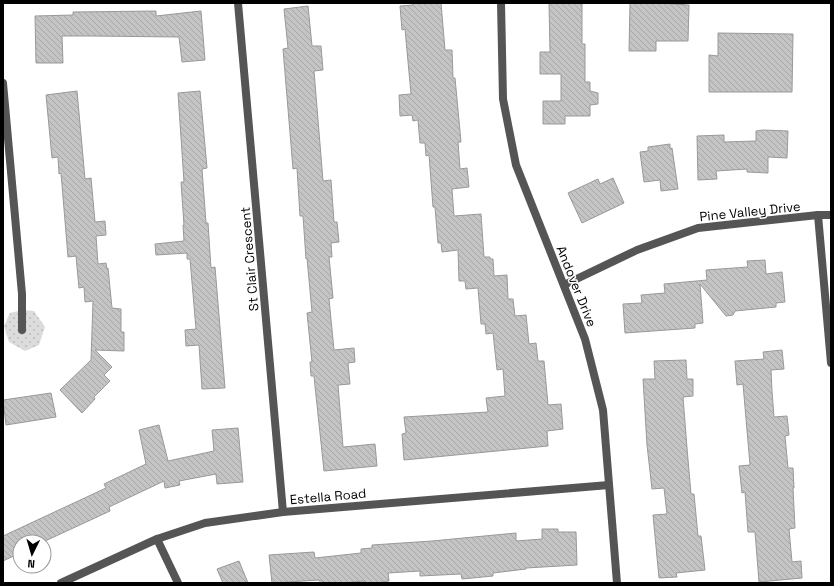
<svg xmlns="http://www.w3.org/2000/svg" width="834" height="586" viewBox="0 0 834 586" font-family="'Space Grotesk',sans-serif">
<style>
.grass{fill:url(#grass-dots)}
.building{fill:url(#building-back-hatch);stroke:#999}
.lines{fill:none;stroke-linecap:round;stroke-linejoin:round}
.minor{stroke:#555;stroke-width:8}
.tertiary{stroke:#555;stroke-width:8}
.labels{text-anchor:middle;stroke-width:3;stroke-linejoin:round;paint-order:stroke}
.street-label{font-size:13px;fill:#000;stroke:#fff}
</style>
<defs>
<pattern id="grass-dots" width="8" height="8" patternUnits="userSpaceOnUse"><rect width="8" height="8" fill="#dcdcdc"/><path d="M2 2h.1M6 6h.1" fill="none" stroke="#bbb" stroke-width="1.8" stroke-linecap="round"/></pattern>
<pattern id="building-back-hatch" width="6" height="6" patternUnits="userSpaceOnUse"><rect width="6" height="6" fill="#c4c4c4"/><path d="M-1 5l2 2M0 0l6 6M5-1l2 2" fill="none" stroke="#a7a7a7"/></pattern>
</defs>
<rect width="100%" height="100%" fill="#fff"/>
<!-- grass -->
<polygon class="grass" points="22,310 34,311 45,327 39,345 25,351 9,342 4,326 10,313"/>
<!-- building -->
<g class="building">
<polygon points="412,3 441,3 445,50 452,50 453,78 455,78 461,142 458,142 460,169 467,168 469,187 452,189 454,216 481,214 484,257 490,257 490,259 493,259 494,276 507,275 508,299 513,299 515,316 526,315 529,344 536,343 538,361 544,361 548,405 561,404 563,429 547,431 548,446 404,460 402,434 406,433 404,417 488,412 486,398 505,396 503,369 497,370 493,333 486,334 485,324 481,324 478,288 466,289 465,281 459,281 458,250 442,252 441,243 438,243 435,207 433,207 429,155 426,156 425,143 420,143 418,120 413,121 412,115 400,116 399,95 411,94 405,29 402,30 400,6 413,5"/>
<polygon points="549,3 582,3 582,44 585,44 585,82 590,82 590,91 598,93 598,104 590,105 590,116 565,116 565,124 543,124 543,101 561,101 561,74 540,74 540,52 550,52"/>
<polygon points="630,3 658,3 689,5 688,41 656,41 656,51 629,51"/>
<polygon points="308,6 312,46 321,46 323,70 314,71 323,181 331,180 334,222 337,222 339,242 331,243 332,257 329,257 333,298 329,299 334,350 354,348 355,362 348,363 350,384 338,385 343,447 375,444 377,466 324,471 315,386 314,376 311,376 310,362 312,362 307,313 312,312 307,258 306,259 303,216 300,216 297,168 293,169 283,49 288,48 284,9"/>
<polygon points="156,11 156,16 201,11 205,60 182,62 179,37 91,36 62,36 63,63 36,63 35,16 73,15 73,12"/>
<polygon points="718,33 793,34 792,92 709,92 709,55 718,56"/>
<polygon points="77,91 85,179 91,178 95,222 105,221 106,235 96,236 98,264 106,263 107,269 108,268 112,308 121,309 121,332 124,332 124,351 95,350 112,367 104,375 110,381 94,397 95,399 82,413 60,390 91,360 93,301 85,302 84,287 79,288 76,256 68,257 61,173 59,174 58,157 52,158 46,95"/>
<polygon points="200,91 207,168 202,169 206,223 208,223 211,268 215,267 225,388 202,389 199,345 186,346 185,330 196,329 190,259 187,259 187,253 156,255 155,244 184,241 183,225 184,225 181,182 184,182 178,93"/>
<polygon points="763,130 788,131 787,158 768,157 768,173 747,172 747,169 716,171 717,179 698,180 697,136 724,135 724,142 756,141 756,131"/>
<polygon points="670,144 670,149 672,148 678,189 661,191 660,180 644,182 640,152 648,151 648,147"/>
<polygon points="613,178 624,203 582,223 568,193 598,179 600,184"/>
<polygon points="765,260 766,274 782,272 785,302 776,303 776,307 735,311 733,315 726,316 700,284 703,323 695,324 695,328 625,333 623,304 642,303 641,295 665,293 664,284 707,280 706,270 748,267 747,261"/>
<polygon points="782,350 784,369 771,370 772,391 774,417 787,416 789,435 785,436 788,468 793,468 794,488 793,488 795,528 789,529 792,562 801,561 802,578 759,582 755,532 748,532 745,492 742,493 739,466 750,465 743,384 737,385 735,361 764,359 763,352"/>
<polygon points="686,360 687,379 693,379 693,396 683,397 687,448 691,494 694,494 698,536 701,536 705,570 676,573 677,577 659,578 653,515 667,514 664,488 652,489 647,445 643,379 655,379 654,361"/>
<polygon points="51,393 56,417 6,425 3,400"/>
<polygon points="159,425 168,461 214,451 212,430 238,428 243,482 217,484 216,474 179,481 180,485 165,488 164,481 109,507 110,511 43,542 20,542 20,553 3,561 3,536 106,488 104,484 146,464 139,430"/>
<polygon points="542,529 558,529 558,532 576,532 577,565 526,568 526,569 493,573 493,576 462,579 461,574 420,576 420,571 388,573 389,581 375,583 364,583 364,581 343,583 323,583 323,581 319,581 319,580 272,583 269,555 314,552 315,558 361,553 361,549 372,548 372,545 432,541 516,533 516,541 542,539"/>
<polygon points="239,561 248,583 223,583 217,569"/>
</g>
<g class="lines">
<!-- minor -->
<g class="minor">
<polyline points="238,3 283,512"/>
<polyline points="3,83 22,294 22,330"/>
<polyline points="818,215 831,363"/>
<polyline points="157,539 178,583"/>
<polyline points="61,583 157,539 205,523 283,512 609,485"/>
</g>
<!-- tertiary -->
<g class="tertiary">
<polyline points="501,3 503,99 516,165 585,339 603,410 617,583"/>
<polyline points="564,285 637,250 698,228 818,215 831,215"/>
</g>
</g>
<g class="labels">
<!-- street labels -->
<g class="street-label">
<text transform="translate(750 211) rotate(-6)" y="5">Pine Valley Drive</text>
<text transform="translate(249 259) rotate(-95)" y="5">St Clair Crescent</text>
<text transform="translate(577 286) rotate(68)" y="5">Andover Drive</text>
<text transform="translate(328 496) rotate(-5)" y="5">Estella Road</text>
</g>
</g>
<!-- border -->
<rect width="834" height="586" fill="none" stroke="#000000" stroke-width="8"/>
<!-- north arrow -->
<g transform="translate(32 554) rotate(185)"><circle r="19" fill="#ffffff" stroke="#999999"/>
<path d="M0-3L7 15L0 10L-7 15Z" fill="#000000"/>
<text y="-6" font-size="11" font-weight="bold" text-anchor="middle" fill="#000000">N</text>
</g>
</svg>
